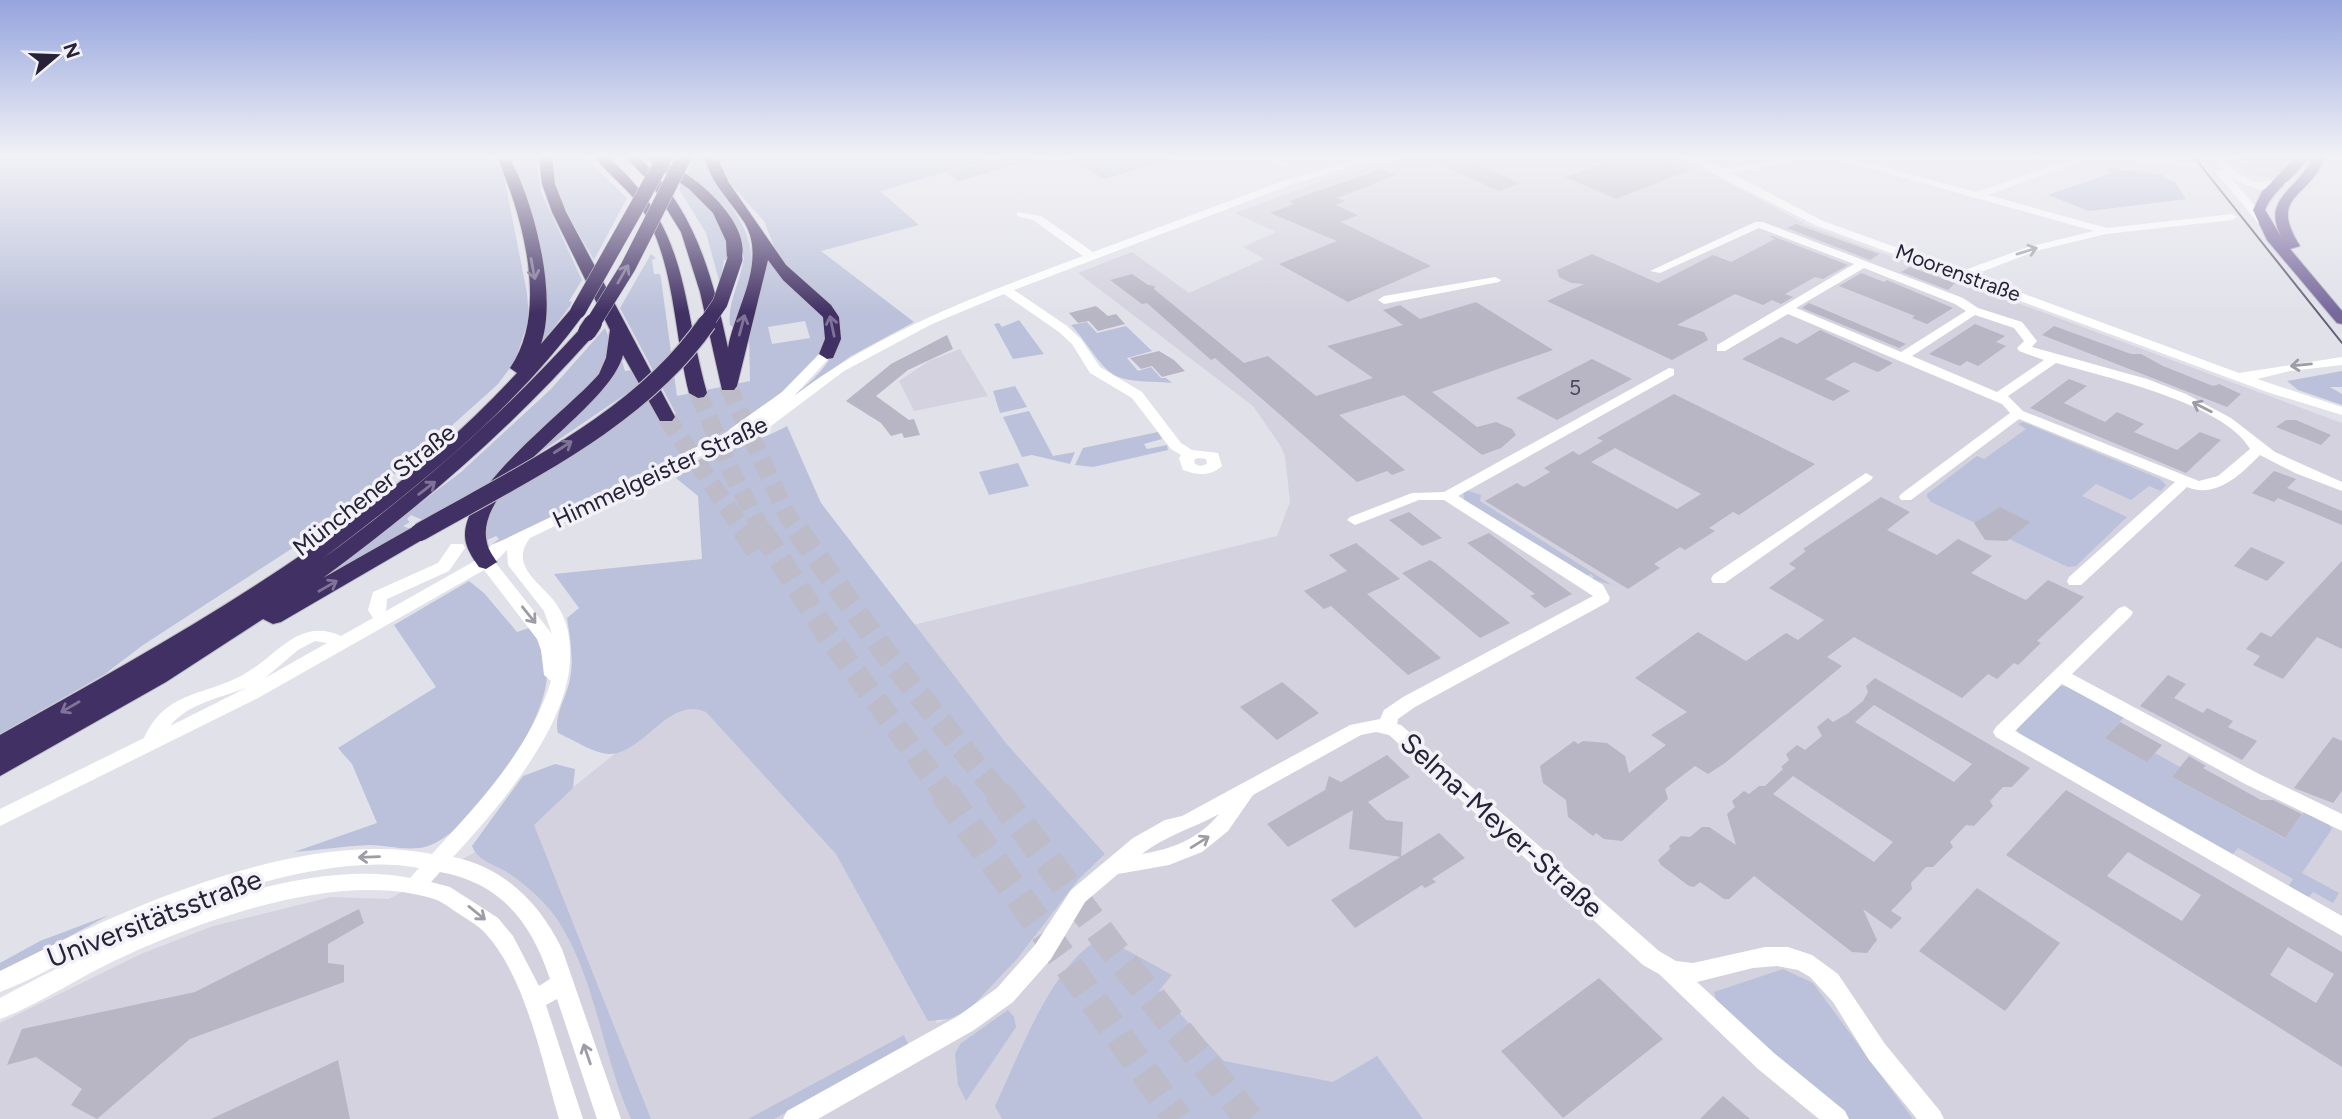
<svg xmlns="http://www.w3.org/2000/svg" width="2342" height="1119" viewBox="0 0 2342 1119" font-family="Figtree,sans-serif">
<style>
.built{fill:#d4d2de}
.green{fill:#bbc1da;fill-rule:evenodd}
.building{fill:#b8b6c4;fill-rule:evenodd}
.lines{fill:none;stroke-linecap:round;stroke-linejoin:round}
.highway-tunnel-far2{stroke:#bcbbc7;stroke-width:18;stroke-dasharray:18 9;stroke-linecap:butt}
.highway-tunnel-far1{stroke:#bcbbc7;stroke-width:23;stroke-dasharray:23 11;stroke-linecap:butt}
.highway-tunnel{stroke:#bcbbc7;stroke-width:29;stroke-dasharray:29 14;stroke-linecap:butt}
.major-casing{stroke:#bebdc4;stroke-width:2}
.highway-casing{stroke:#bebdc4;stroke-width:2}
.minor{fill:#fff;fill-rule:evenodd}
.major{fill:#77689c;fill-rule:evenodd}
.highway{fill:#413063;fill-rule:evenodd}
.tram{stroke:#635d75;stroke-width:2}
.highway-bridge-far1-casing{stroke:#bebdc4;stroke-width:16;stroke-linecap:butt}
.highway-bridge-casing{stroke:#bebdc4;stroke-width:20;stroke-linecap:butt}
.highway-bridge-far1{stroke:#413063;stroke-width:15}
.highway-bridge{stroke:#413063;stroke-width:18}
.oneway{stroke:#9e9ca6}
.oneway2{stroke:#7f7497}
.labels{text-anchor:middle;stroke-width:7;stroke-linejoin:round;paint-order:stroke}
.far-street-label{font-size:21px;fill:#282239;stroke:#f1f1f7}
.number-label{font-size:21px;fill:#4c475c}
.street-label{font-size:24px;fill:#282239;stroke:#f1f1f7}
.near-street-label{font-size:28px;fill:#282239;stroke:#f1f1f7}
</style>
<rect width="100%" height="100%" fill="#e1e1ea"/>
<!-- built -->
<g class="built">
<polygon points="1408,157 1680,157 1807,225 2342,423 2342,1119 0,1119 0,1023 141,954 213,926 331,897 389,899 530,822 695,689 841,848 937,1023 969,1010 1017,959 1079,879 1105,854 1006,743 913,625 1277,536 1290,502 1285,456 1280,445 1253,406 1078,273 1132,252 1189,293 1264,259 1243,247 1276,232 1235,213 1335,176"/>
<polygon points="2233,157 2296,157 2296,158 2279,179 2248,175"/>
<polygon points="960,349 988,396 914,411 899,381 929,361"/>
</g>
<!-- green -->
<g class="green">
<polygon points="0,157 493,157 504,176 527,293 529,318 515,361 498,384 418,456 319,531 143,645 105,674 0,734"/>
<path d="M508 157H536L541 192 582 280 569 301 572 302 570 306 538 348C534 298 536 197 508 157Z"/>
<path d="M552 157H584L627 198 594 260C576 228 553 194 552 157Z"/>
<path d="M696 157H706C709 176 719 189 730 205 762 248 754 280 733 327L730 325C727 303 741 281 744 257H740L741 250 686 175Z"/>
<path d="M718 157H999L880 191 919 225 821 251 914 322 851 356 779 407C806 386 845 359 839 320L797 280 777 254 764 221 728 181Z"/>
<polygon points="1004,157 1044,157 959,181 947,173"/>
<polygon points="1067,157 1179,157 1104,179"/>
<polygon points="2106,167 2163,175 2166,179 2174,181 2186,199 2089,211 2048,195 2109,174"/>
<path d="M683 181C707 206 726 223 728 259L724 260 720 284 706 233 679 189Z"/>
<path d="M651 254 656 258 652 260 654 274H660L661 279 677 396 750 381 749 333 767 260 828 321C827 330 828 341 824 348 801 389 750 418 710 441L487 548 499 539 496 536 485 541 487 522 498 495 646 397 660 419 676 414 620 308ZM805 321 810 338 772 344 768 327Z"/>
<polygon points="1019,320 1044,354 1013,359 994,324 999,323 1002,327"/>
<path d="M1087 322 1097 333 1126 326 1152 351 1127 358 1138 371 1151 367 1161 378H1166L1172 383C1156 381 1131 383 1116 376 1100 368 1085 339 1071 325Z"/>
<polygon points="605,328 611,343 601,375 498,479 425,521 411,515 407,519 410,522 403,526 411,529 319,580 461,472 551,389"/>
<polygon points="626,357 622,361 625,371 632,370 639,385 520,466 621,358"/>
<polygon points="2342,371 2342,387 2330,387 2342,394 2342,405 2298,390 2287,381"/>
<polygon points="1015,386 1027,407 1000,413 993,391"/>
<polygon points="1029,411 1053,456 1075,452 1070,464 1032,455 1022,457 1003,417"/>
<polygon points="2023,422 2160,479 2166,485 2161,491 2149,486 2131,500 2096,484 2082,496 2127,517 2076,566 2068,567 1931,502 1927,497 1927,494 1977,456 1984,459 2026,429 2018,424"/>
<path d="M787 426 821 503 1006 743 1105 854 1079 879 1017 959 969 1010 949 1019 928 1021 836 854 706 712C669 695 645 753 609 754 595 754 572 739 558 733 553 716 567 697 570 679 574 659 570 638 567 618L579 608 554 574 702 559 698 496 676 478C709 453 751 446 787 426Z"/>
<polygon points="1158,432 1162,439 1144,444 1147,449 1167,445 1168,450 1093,467 1075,465 1083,448"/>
<polygon points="1018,463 1029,486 989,495 979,472"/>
<polygon points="1463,489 1481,495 1480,501 1612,585 1592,579 1594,577 1591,574 1587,576 1464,500"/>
<path d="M469 581 484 593 517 632 529 628C541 643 549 656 547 676 545 725 474 830 428 846 410 852 387 845 369 845 344 846 319 850 294 852L377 823 352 764 338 748 436 687 394 625Z"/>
<polygon points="2057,685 2072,688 2125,716 2105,738 2147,761 2155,753 2180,767 2172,777 2284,838 2304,812 2329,825 2332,829 2302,873 2339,893 2333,903 2313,892 2308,898 2288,887 2293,879 2238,848 2232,855 2054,753 2050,756 2022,738 2016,728"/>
<path d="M555 764 575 769 573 788 534 825 651 1119H631C603 1057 597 986 562 927 550 906 530 888 510 874 497 865 478 862 472 846L523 776Z"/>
<polygon points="109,915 0,974 0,963 40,941"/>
<path d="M1103 937 1172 975 1159 991 1224 1061 1333 1082 1377 1056 1423 1119H1002L995 1106C1019 1056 1052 962 1103 937Z"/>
<polygon points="1783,969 1813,983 1913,1119 1849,1119 1717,1004 1714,992"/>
<polygon points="1008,1010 1014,1017 1016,1027 966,1101 958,1085 955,1054 960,1044"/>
<polygon points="904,1035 909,1046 774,1119 748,1119"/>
</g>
<!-- building -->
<g class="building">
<polygon points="1423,157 1460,157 1520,183 1499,191"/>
<polygon points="1621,157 1656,157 1690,170 1616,199 1565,177"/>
<polygon points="1382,169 1396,175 1337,198 1345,201 1336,205 1358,215 1341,222 1431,266 1348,302 1279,264 1337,241 1270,213 1294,204 1289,201"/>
<polygon points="1796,224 1879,254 1870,260 1787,228"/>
<polygon points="1772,236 1848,265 1823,279 1815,277 1785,294 1793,297 1781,304 1772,300 1763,305 1735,294 1677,325 1704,332 1708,340 1672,360 1547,301 1584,284 1571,283 1559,277 1557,270 1592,254 1658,283 1713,255 1731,262 1775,239 1770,237"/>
<polygon points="1910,267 1955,283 1948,290 1901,272"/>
<polygon points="1861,273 1884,282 1887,280 1953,308 1927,324 1912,318 1915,316 1839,286"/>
<polygon points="1132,274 1148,285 1155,286 1154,289 1244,363 1268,356 1316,396 1373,378 1327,346 1403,325 1383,310 1400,305 1420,319 1476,302 1553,350 1432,392 1477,427 1496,422 1512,429 1516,435 1501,448 1482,455 1404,395 1339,415 1405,470 1392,475 1387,471 1357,482 1215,358 1211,360 1147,303 1142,304 1110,280"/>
<polygon points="1809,303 1906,344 1899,348 1802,308"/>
<polygon points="1096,306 1108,316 1116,314 1125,324 1098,331 1089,321 1078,323 1069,313"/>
<polygon points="1975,324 2005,336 1996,342 2006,346 1978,366 1967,361 1960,366 1929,354"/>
<polygon points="2054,326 2131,354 2141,354 2163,366 2213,386 2219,384 2241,394 2227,407 2042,335"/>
<polygon points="1820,330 1893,363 1878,372 1854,362 1825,379 1850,391 1833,401 1742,359 1781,337 1797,344"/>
<polygon points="947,335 953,349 908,370 876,396 909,420 914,419 920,435 904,438 902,433 891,436 881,423 846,401 891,364"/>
<polygon points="1159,351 1174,360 1185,371 1162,377 1152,366 1141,369 1130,358"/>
<polygon points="1592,359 1632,379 1557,420 1516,398"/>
<polygon points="2069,379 2087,386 2064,403 2105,422 2117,412 2144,424 2134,432 2177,450 2200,432 2221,440 2186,473 2030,408"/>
<path d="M1674 394 1815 464 1739 515 1733 512 1709 528 1715 531 1685 550 1680 547 1654 564 1660 568 1628 589 1485 501 1517 483 1524 487 1533 482 1550 472 1544 468 1573 451 1579 455 1603 441 1597 438ZM1615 448 1701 494 1677 509 1591 462Z"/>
<polygon points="2286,420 2296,420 2331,435 2321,445 2276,427"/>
<polygon points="2274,471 2296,479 2287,488 2342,511 2342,525 2278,498 2274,502 2252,493"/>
<polygon points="1881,497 1910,512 1887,530 1937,555 1958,539 1992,556 1971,573 2009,592 2026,600 2048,580 2084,597 2037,641 2041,643 2018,665 2014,663 1997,679 1988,674 1962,698 1854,637 1827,657 1842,666 1725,763 1708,774 1695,766 1665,789 1668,799 1622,841 1604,839 1596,833 1593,836 1568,817 1566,800 1543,783 1540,766 1574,741 1578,744 1583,741 1607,743 1625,756 1629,773 1666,745 1651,735 1687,712 1635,678 1698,632 1746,661 1786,633 1798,640 1824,620 1769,588 1796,568 1789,564 1806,551 1803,549"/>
<polygon points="2000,507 2030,522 2007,541 1985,540 1974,523"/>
<polygon points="1409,512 1442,538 1422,546 1389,520"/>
<polygon points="1489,533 1572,594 1545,608 1530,596 1535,594 1467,543"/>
<polygon points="1356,543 1400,579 1367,594 1441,658 1408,675 1331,606 1324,609 1304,591 1347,571 1329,555"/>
<polygon points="2251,547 2285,562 2267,581 2234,566"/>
<polygon points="1430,560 1435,563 1510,623 1480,638 1402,573"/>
<polygon points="2342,561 2342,649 2317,637 2283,679 2253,665 2260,656 2246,649 2261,632 2271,637"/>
<polygon points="2168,675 2186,684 2174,698 2203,713 2207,708 2233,721 2228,727 2257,741 2242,760 2140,706"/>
<path d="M1875 678 2030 768 2012 787H2003L1990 801 1993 806 1974 826 1966 825 1950 842 1953 847 1933 867H1926L1911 883 1912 889 1891 911 1902 918 1891 929 1863 909 1877 940 1867 953 1852 952 1754 876 1729 899H1724L1700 882 1694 887 1689 886 1661 865 1658 860 1670 849 1669 846 1681 836 1690 837 1702 827H1709L1736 845 1727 814 1735 807 1732 801 1744 791 1749 794 1759 786H1765L1783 769 1781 767 1789 760 1786 754 1797 745 1805 750 1822 736 1817 727 1828 718 1833 722 1847 714 1863 701 1868 692 1866 686ZM1874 705 1972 764 1954 782 1855 722ZM1793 776 1893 842 1874 862 1773 794Z"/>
<polygon points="1282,682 1319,713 1277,740 1240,707"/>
<polygon points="2120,722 2162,745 2147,762 2105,738"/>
<polygon points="2333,737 2342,741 2342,791 2333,803 2294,788"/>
<polygon points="1387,755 1410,777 1368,802 1386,820 1403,822 1401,857 1349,849 1353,810 1288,847 1267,824 1325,790 1329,776 1341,782"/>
<polygon points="2189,756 2206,766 2203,768 2261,800 2273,800 2302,814 2285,838 2172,777"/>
<path d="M2066 790 2342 952V1067L2006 855ZM2128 852 2201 895 2182 921 2107 876ZM2288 947 2334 974 2316 1003 2270 975Z"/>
<polygon points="1439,833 1465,858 1432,879 1436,882 1425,888 1422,885 1355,928 1331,900"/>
<polygon points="1977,888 2060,943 2005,1011 1919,951"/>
<polygon points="359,909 364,923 328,944 328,963 344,965 344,982 190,1039 97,1119 71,1105 82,1089 36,1057 7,1065 22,1029 195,992"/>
<polygon points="1599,978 1663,1039 1563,1118 1501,1051"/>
<polygon points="338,1060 350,1119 211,1119"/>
<polygon points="1723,1096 1750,1119 1700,1119"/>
</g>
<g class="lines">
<!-- highway-tunnel-far2 -->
<g class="highway-tunnel-far2">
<polyline points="728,386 788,517 800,533"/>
<polyline points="698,393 733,475 763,533"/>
<polyline points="666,417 745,533"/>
</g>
<!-- highway-tunnel-far1 -->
<g class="highway-tunnel-far1">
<polyline points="744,531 757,551"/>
<polyline points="762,531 827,634 945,794"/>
<polyline points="798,531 886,654 999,794"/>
</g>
<!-- highway-tunnel -->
<g class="highway-tunnel">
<polyline points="944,792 1178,1119"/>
<polyline points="997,792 1112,948 1249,1119"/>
</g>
<!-- major casing -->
<g class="major-casing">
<path id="major" d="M2296 157H2308C2297 177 2274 188 2265 210L2285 243C2257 198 2297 193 2313 157H2325C2310 199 2267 194 2300 246L2290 249 2342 311V324L2337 323 2267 240 2253 210 2262 192Z"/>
</g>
<!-- highway casing -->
<g class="highway-casing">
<g id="highway">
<path d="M497 157H509C534 201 558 296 541 344L572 308H584L586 311C515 410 419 486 322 559 418 489 501 416 581 328H593V336C508 431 426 502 323 578L413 527H427L430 532 427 537 281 622 273 624 263 619 166 682 0 776V735C182 633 374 528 517 373L510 368C550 311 522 215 497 157Z"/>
<path d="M539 157H552L555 184 566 212 675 417 672 421H660L623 355C609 411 471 483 487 543 488 549 493 556 497 562L486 569 479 567C474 560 468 551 466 543 453 493 570 409 599 374L606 358 610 330 552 212 542 184Z"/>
<path d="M595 157H608C690 230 680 296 707 393L704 397 698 398 689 393C674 334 675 262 642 209 629 189 608 175 595 157Z"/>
<path d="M625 157H638C695 208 712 275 728 348 735 308 768 261 744 222 730 200 710 183 705 157H717L729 183 786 265 831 305 839 317 841 339 833 358 827 359 819 354 825 339 823 317 783 280 768 260 737 386 734 390H722L700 292 681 232 650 182Z"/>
<path d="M644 157C679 157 758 223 740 262L735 264 727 259 726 241 713 213 689 189Z"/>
</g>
</g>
<!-- minor -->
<g class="minor">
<polygon points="1263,157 1275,157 1289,165 1280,167"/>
<path d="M1367 157H1382L1293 184 1014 290 1067 326 1081 339 1100 367 1142 392 1181 443 1192 450 1218 453 1222 466C1210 477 1197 475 1183 470L1179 458 1181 455 1171 449 1132 398 1090 373 1072 344 1059 332 1004 294 932 324 844 371 759 435 717 448 530 538C508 567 542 583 557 605 566 619 570 634 570 651 573 723 499 807 453 857 504 867 540 903 562 949L621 1119H597L557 999 546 1005 583 1119H559C542 1062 526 977 485 933 479 926 471 922 464 917 455 912 446 904 437 900 341 868 201 920 114 961 76 979 38 1005 0 1019V998C108 940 286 854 410 878L419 868C328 851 193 901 110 938 73 955 38 978 0 992V971C120 911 295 828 432 854 479 803 530 749 551 681L544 675 541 650 537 639 484 570 258 698 0 826V809L144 738C167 689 205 697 246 673 278 655 299 617 341 636L373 618 368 610 373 592 438 563 451 544H463L465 548 449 571 387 599 386 611 480 558 491 545 503 540 707 442 730 435 728 432 730 429 782 392 822 351 827 350 833 354 794 396C881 330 982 294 1083 256L1033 220 1017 216V212L1041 216 1093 252 1285 180ZM1198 458 1206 459 1207 464 1200 466 1195 464 1194 460ZM507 550 508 565 544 611 552 634 495 562ZM315 641 327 643 265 678 298 650ZM250 686 170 726C189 702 223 698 250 686ZM440 872C501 883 531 922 550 979L539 986 513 936 498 918 450 887 431 882Z"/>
<path d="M1688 157C1704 156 1712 168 1725 168 1751 167 1777 157 1804 157L1799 160 1731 173 1823 221 1962 271 2028 247 2094 231 1836 159 1834 157H1849L1976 192 2078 157H2092L1988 195 2107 228 2232 214 2237 217 2232 220 2106 234 2036 251 1973 275 2239 373 2342 357V365L2290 371 2257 379 2342 407V415L2267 392 1815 225 1714 174Z"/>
<polygon points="2121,157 2148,157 2194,162 2199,165 2194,168 2126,160"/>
<polygon points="2210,157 2220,157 2235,171 2254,182 2287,180 2287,184 2259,190 2232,179 2266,219 2266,223 2258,223 2217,174 2216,172 2221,169"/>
<path d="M1755 222H1763L1963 298 1978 308 2022 322 2037 341 2032 347 2147 379 2186 394 2231 418 2275 452 2342 482V491L2295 473 2260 455C2241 474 2217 499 2187 487L2081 585H2069L2067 581 2069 577 2175 482 2019 419 1911 500H1901L1899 497 1901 494 2010 413 2002 404 1788 314 1725 351H1717V345L1854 264 1759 228 1660 273 1650 271ZM1864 268 1955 304 1966 311 1901 352 1796 308ZM1975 315 2014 328 2024 341 2017 348 2019 351 2044 360 1997 392 1912 356ZM2056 363C2105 377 2224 403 2250 449L2218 476 2199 481 2023 411 2008 396Z"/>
<polygon points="1495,277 1501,280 1499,282 1384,304 1378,300 1384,296"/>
<path d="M1669 368 1674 369V375L1458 496 1603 585 1610 598 1608 602 1415 707 1398 719 1397 724 1401 725 1659 951 1676 961 1693 963 1765 947H1788L1812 955 1838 974 1885 1044 1940 1111 1944 1119H1917L1869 1060 1833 1002 1810 977 1798 970 1777 966 1753 968 1697 982 1774 1053 1845 1111 1849 1119H1819L1758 1069 1659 974 1643 965 1389 735 1376 732 1361 735 1253 795 1228 831 1202 852 1169 865 1118 874 1085 902 1051 959 1013 1002 974 1030 818 1119H783L787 1111 958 1016 997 988 1035 945 1071 890 1133 838 1165 820 1182 816 1350 725 1380 719 1384 710 1403 697 1593 596 1444 500H1419L1355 525 1347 520 1350 517 1412 493 1444 492ZM1219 814C1199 839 1172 849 1142 854 1164 836 1194 828 1219 814Z"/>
<polygon points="1866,473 1873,477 1871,480 1725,583 1713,583 1711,579 1713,575"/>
<polygon points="2125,606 2133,612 2131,616 2072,674 2259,774 2342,814 2342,831 2245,784 2062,684 2015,731 2342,916 2342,936 1996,737 1993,732 1996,727 2119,608"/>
</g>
<!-- major -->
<use href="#major" class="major"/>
<!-- highway -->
<use href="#highway" class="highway"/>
<!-- tram -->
<polyline class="tram" points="2194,157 2342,343"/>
<!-- highway-bridge-far1 casing -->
<g class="highway-bridge-far1-casing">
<g id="highway-bridge-far1">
<polyline points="578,311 665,157"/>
<polyline points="592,325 628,267 684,157"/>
<polyline points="705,325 720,303 735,259"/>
</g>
</g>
<!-- highway-bridge casing -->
<g class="highway-bridge-casing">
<g id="highway-bridge">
<polyline points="587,332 593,323"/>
<path d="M420 532C520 475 640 420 707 323"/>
</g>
</g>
<!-- highway-bridge-far1 -->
<use href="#highway-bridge-far1" class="highway-bridge-far1"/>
<!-- highway-bridge -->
<use href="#highway-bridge" class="highway-bridge"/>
</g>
<!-- one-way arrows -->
<defs><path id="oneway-shaft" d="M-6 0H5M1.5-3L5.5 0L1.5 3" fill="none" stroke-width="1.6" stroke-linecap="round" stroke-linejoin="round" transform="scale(1.75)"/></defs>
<g class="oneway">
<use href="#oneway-shaft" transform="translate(2027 251) rotate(-17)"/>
<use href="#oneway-shaft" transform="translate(2301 365) rotate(174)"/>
<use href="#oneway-shaft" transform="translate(2202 407) rotate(-153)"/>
<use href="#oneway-shaft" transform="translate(529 615) rotate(51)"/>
<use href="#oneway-shaft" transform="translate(1200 842) rotate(-32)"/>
<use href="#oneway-shaft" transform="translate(369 857) rotate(178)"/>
<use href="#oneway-shaft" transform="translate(477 913) rotate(39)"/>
<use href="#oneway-shaft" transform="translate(587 1054) rotate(-109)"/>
</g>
<g class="oneway2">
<use href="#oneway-shaft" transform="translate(533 269) rotate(79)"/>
<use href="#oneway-shaft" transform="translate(623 274) rotate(-60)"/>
<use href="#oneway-shaft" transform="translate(742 325) rotate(-75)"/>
<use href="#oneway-shaft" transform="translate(832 326) rotate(-102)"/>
<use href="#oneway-shaft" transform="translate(563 447) rotate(-33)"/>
<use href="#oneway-shaft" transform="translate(427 488) rotate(-38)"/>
<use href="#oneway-shaft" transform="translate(328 586) rotate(-30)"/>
<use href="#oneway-shaft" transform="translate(70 707) rotate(150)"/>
</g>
<!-- sky -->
<linearGradient id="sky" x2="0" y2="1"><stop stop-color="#95a4dd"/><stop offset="0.5" stop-color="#f2f2f6"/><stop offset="1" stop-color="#f2f2f6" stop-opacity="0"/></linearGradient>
<rect width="2342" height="313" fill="url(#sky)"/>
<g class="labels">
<!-- far-street labels -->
<g class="far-street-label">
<text transform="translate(1958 273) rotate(20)" y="7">Moorenstraße</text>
</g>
<!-- number labels -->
<g class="number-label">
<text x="1575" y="395">5</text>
</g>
<!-- street labels -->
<g class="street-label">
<text transform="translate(660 472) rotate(-25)" y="8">Himmelgeister Straße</text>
<text transform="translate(374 490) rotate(-38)" y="8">Münchener Straße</text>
</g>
<!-- near-street labels -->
<g class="near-street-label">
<text transform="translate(1502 825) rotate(42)" y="10">Selma-Meyer-Straße</text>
<text transform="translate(154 918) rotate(-21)" y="10">Universitätsstraße</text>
</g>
</g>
<!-- north arrow -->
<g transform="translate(56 56) rotate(71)" stroke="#f1f1f7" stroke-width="5" paint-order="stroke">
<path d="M0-5L12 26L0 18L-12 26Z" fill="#282239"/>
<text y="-10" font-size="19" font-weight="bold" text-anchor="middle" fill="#282239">N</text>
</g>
</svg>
